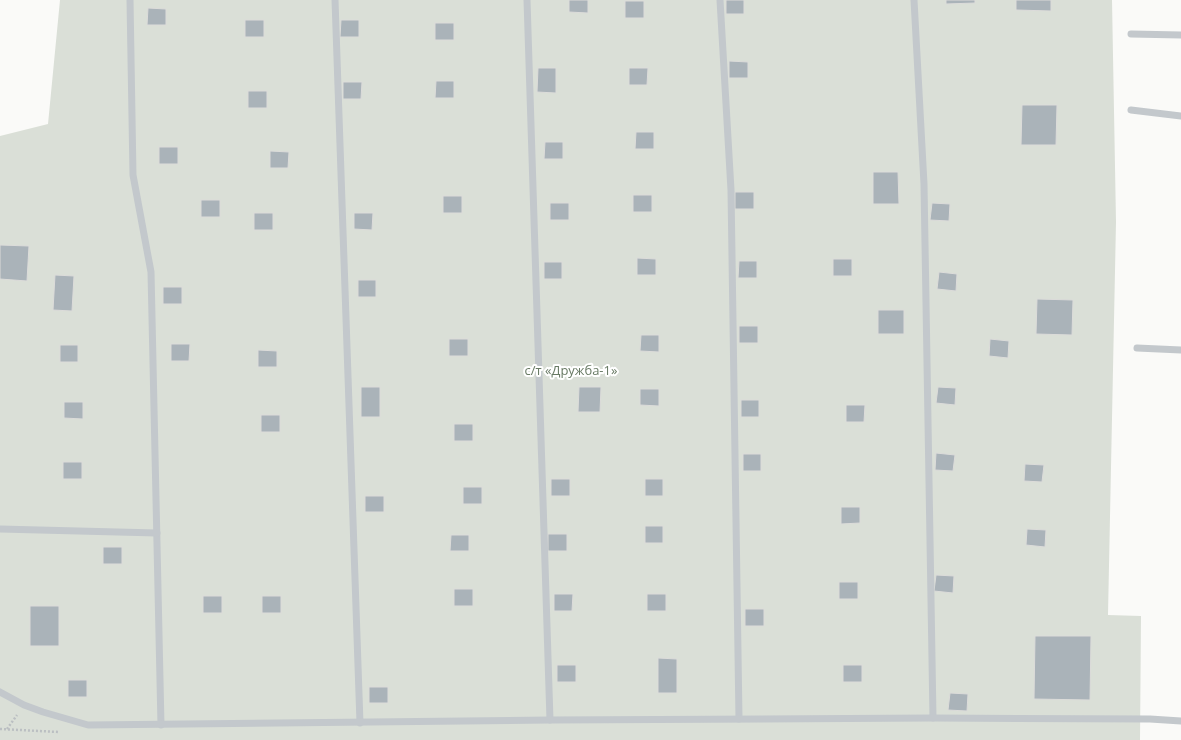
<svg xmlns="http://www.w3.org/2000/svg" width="1181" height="740" viewBox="0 0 1181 740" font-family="'Open Sans',sans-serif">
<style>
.green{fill:#dadfd7}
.building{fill:#aab3b9;stroke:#dcdcda}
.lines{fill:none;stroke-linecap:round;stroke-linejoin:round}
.path{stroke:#bbbfc2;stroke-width:2.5;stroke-dasharray:2 2;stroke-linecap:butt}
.lane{stroke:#c3c8cc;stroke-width:7}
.labels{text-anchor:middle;stroke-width:4;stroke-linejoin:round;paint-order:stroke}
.park-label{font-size:13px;fill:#687a64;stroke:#fff}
</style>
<rect width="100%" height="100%" fill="#fafaf8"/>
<!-- green -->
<polygon class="green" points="60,0 1112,0 1116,222 1108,615 1141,616 1140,740 0,740 0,136 48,124"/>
<!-- building -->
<g class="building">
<polygon points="569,0 588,0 588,13 569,12"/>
<rect x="726" y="0" width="18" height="14"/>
<polygon points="946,0 975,0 975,3 946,4"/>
<polygon points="1016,0 1051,0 1051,11 1016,10"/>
<rect x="625" y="1" width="19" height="17"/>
<polygon points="148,8 166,9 166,25 147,25"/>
<rect x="245" y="20" width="19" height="17"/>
<polygon points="341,20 359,20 359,37 340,37"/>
<rect x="435" y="23" width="19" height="17"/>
<polygon points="729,61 748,62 748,78 729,78"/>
<polygon points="538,68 556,68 556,93 537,92"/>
<polygon points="629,68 648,68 647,85 629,85"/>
<polygon points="436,81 454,81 454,98 435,98"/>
<polygon points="343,82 362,82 361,99 343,99"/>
<rect x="248" y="91" width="19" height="17"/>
<polygon points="1022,105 1057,105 1056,145 1021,145"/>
<polygon points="636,132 654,132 654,149 635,149"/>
<polygon points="545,142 563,142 563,159 544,159"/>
<rect x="159" y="147" width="19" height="17"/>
<polygon points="270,151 289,152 288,168 270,168"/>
<polygon points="873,172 898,172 899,204 873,204"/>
<rect x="735" y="192" width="19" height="17"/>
<rect x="633" y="195" width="19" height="17"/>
<rect x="443" y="196" width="19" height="17"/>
<rect x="201" y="200" width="19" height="17"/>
<rect x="550" y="203" width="19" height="17"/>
<polygon points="932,203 950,204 949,221 930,220"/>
<rect x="254" y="213" width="19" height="17"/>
<polygon points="354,213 373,213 372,230 354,229"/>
<polygon points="0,245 29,246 27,281 0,279"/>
<polygon points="637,258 656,259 656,275 637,275"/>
<rect x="833" y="259" width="19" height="17"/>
<polygon points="739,261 757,261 757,278 738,278"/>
<rect x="544" y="262" width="18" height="17"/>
<polygon points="939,272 957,274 956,291 937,289"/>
<polygon points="55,275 74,276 72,311 53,310"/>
<rect x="358" y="280" width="18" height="17"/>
<rect x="163" y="287" width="19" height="17"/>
<polygon points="1037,299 1073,300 1072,335 1036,334"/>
<rect x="878" y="310" width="26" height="24"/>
<rect x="739" y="326" width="19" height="17"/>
<polygon points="641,335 659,335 659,352 640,351"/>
<rect x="449" y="339" width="19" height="17"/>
<polygon points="990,339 1009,341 1008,358 989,356"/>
<polygon points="171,344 190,344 189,361 171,361"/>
<rect x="60" y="345" width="18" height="17"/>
<polygon points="258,350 277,351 277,367 258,367"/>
<rect x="361" y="387" width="19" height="30"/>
<polygon points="579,387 601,387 600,412 578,412"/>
<polygon points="938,387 956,388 955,405 936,403"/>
<polygon points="640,389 659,389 659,406 640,405"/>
<rect x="741" y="400" width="18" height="17"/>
<polygon points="64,402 83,402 83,419 64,418"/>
<polygon points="846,405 865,405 864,422 846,422"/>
<rect x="261" y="415" width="19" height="17"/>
<rect x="454" y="424" width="19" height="17"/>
<polygon points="936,453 955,455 953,471 935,470"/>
<rect x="743" y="454" width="18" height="17"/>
<rect x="63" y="462" width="19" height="17"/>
<polygon points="1025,464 1044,465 1042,482 1024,481"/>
<rect x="551" y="479" width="19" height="17"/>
<rect x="645" y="479" width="18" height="17"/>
<rect x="463" y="487" width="19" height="17"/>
<rect x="365" y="496" width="19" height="16"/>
<polygon points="841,507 860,507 860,523 841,524"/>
<rect x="645" y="526" width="18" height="17"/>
<polygon points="1027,529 1046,530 1045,547 1026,545"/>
<rect x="548" y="534" width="19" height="17"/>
<polygon points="451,535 469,535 469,551 450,551"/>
<rect x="103" y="547" width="19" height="17"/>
<polygon points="936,575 954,576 953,593 934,591"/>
<rect x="839" y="582" width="19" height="17"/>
<rect x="454" y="589" width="19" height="17"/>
<polygon points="554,594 573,594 572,611 554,611"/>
<rect x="647" y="594" width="19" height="17"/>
<rect x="203" y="596" width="19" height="17"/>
<rect x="262" y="596" width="19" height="17"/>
<rect x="30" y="606" width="29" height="40"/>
<rect x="745" y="609" width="19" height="17"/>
<polygon points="1035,636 1091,636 1090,700 1034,699"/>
<polygon points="658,658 677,659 677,693 658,693"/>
<rect x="557" y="665" width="19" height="17"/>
<rect x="843" y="665" width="19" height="17"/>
<rect x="68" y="680" width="19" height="17"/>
<rect x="369" y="687" width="19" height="16"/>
<polygon points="950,693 968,694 967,711 948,710"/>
</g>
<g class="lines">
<!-- path -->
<g class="path">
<polyline points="0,729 59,732"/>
<polyline points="7,729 17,715"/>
</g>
<!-- lane -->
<g class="lane">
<polyline points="130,0 133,175 151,272 161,725"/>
<polyline points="335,0 360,723"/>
<polyline points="527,0 550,720"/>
<polyline points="720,0 731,190 739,719"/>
<polyline points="914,0 924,184 933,718"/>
<polyline points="1131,34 1181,35"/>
<polyline points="1131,110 1181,116"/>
<polyline points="1137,348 1181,350"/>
<polyline points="0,529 157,533"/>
<polyline points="0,692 24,705 43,712 88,725 550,720 933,718 1150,719 1181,721"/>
</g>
</g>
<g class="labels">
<!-- park labels -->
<g class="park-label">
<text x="571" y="375">с/т «Дружба-1»</text>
</g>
</g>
</svg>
